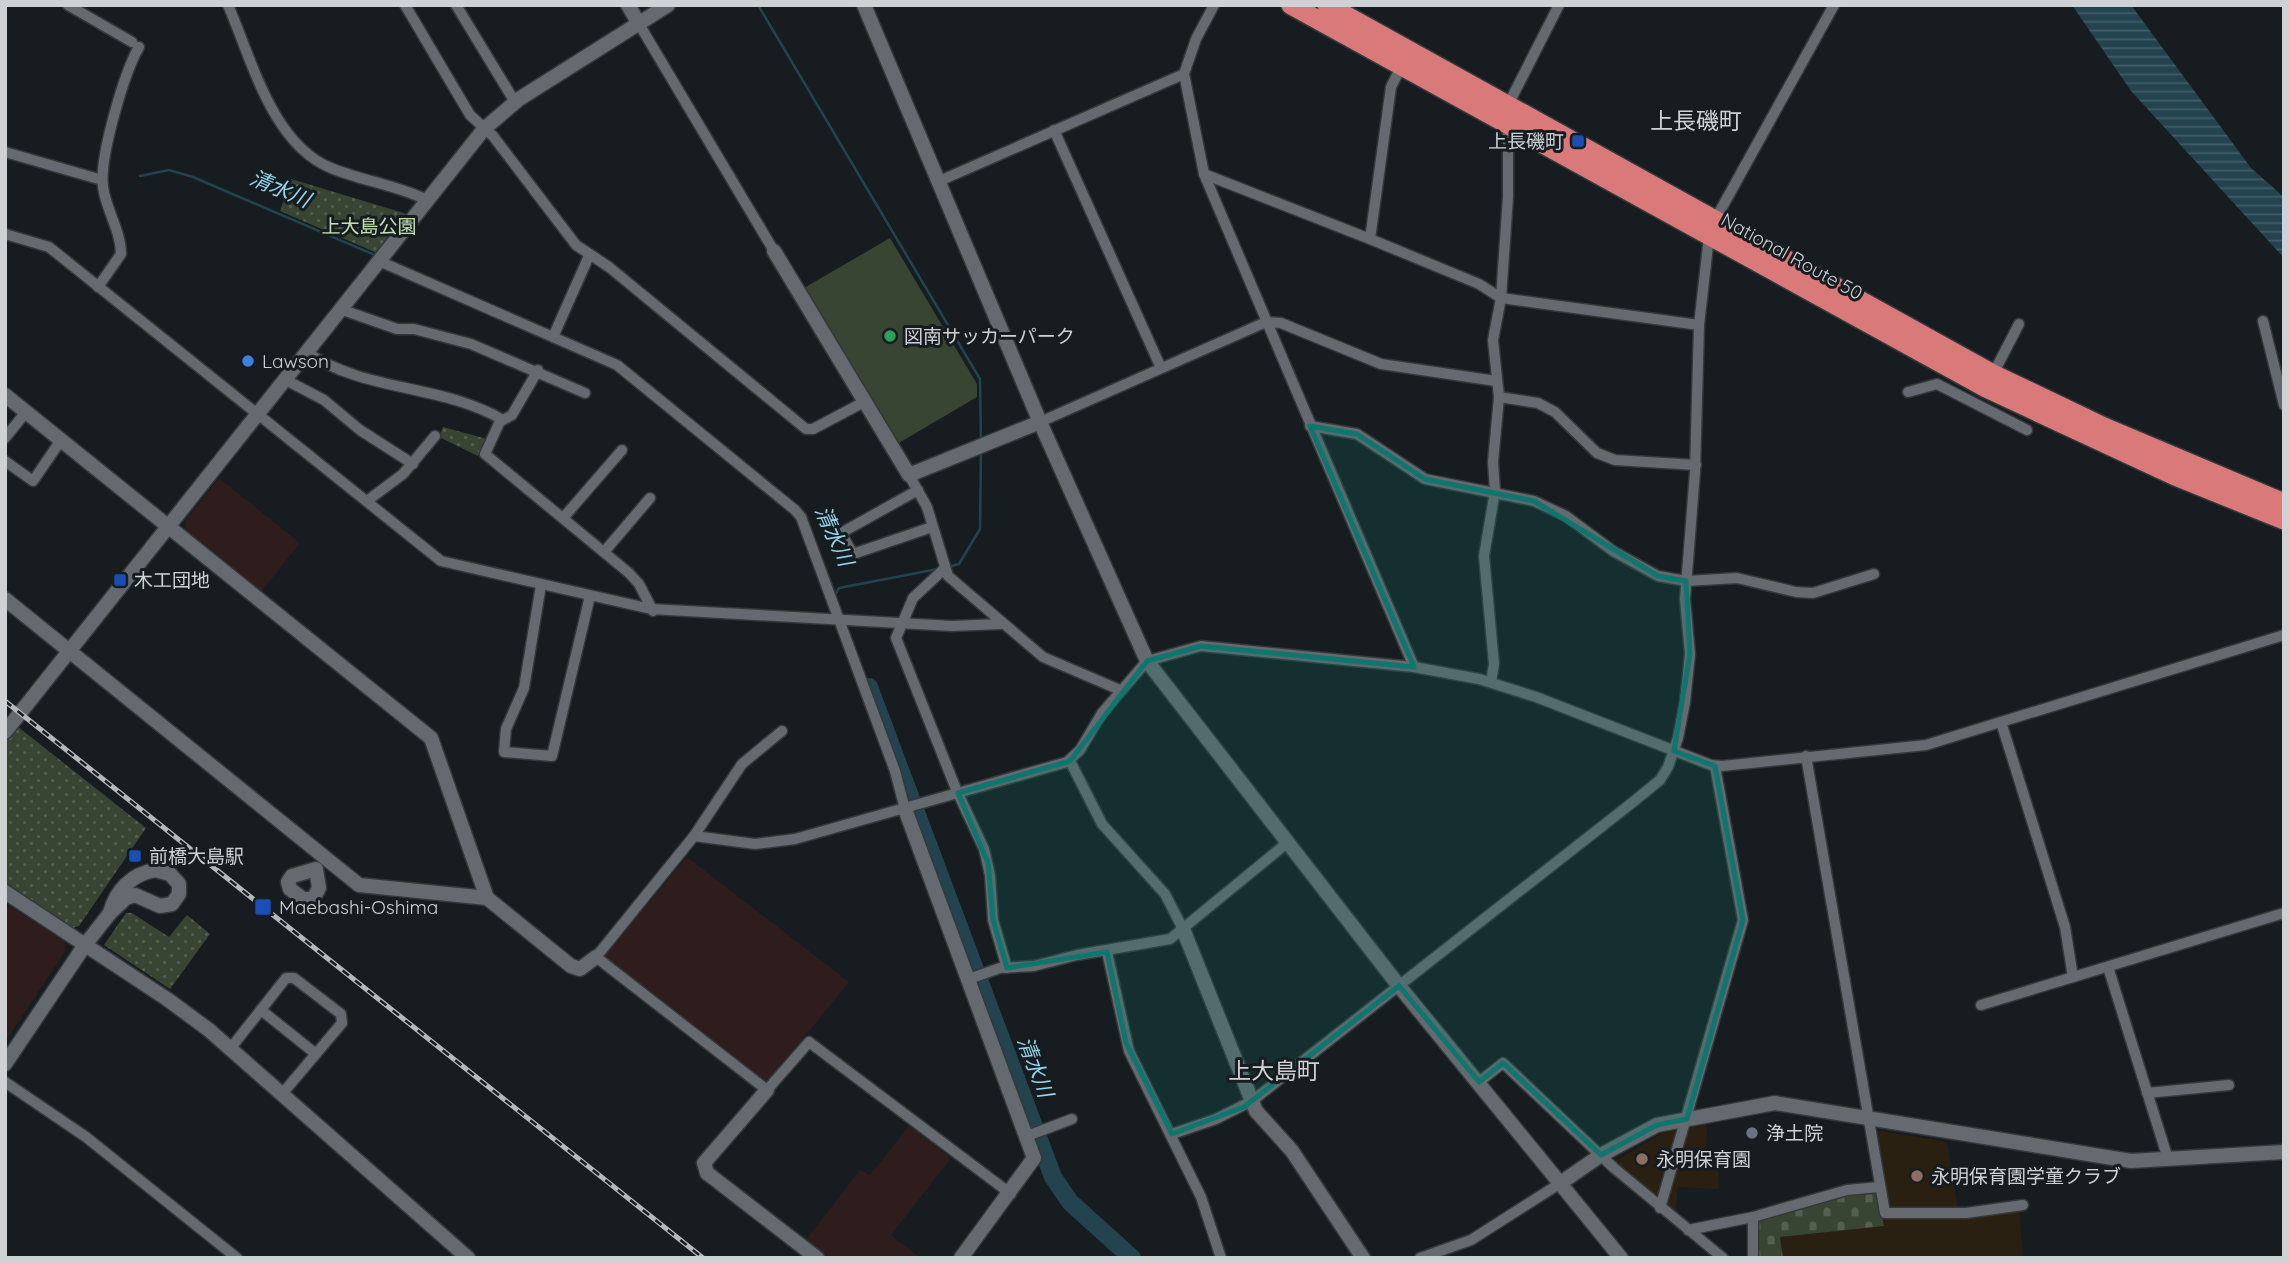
<svg xmlns="http://www.w3.org/2000/svg" width="2289" height="1263" viewBox="0 0 2289 1263" font-family="Quicksand,'Noto Sans JP',sans-serif">
<style>
.commercial{fill:#2f1c1c}
.education{fill:#2a2011}
.green{fill:#384533}
.cemetery{fill:url(#cemetery-stones)}
.park{fill:url(#park-dots)}
.water{fill:url(#water-rules)}
.lines{fill:none;stroke-linecap:round;stroke-linejoin:round}
.stream{stroke:#23434e;stroke-width:2.5}
.river{stroke:#23434e;stroke-width:18}
.minor-casing{stroke:#34383a;stroke-width:13}
.tertiary-casing{stroke:#34383a;stroke-width:17}
.trunk-casing{stroke:#34383a;stroke-width:22}
.minor{stroke:#646a6f;stroke-width:10}
.tertiary{stroke:#646a6f;stroke-width:14}
.trunk{stroke:#d9797a;stroke-width:19}
.rail-casing{stroke:#b5b9bb;stroke-width:5}
.rail{stroke:#171c20;stroke-width:2.5;stroke-dasharray:8;stroke-linecap:butt}
.marked{fill:#0f766e;fill-opacity:0.2;stroke:#0f766e;stroke-width:5;stroke-linejoin:round}
.transit-dot{fill:#1a4fb4;stroke:#171c20;stroke-width:2.5}
.leisure-dot{fill:#2e9e5b;stroke:#171c20;stroke-width:2.5}
.shop-dot{fill:#3f7fe0;stroke:#171c20;stroke-width:2.5}
.worship-dot{fill:#6b7280;stroke:#171c20;stroke-width:2.5}
.education-dot{fill:#8d6e63;stroke:#171c20;stroke-width:2.5}
.labels{text-anchor:middle;stroke-width:6;stroke-linejoin:round;paint-order:stroke}
.poi-label{font-size:19px;fill:#ced2d4;stroke:#171c20;text-anchor:start}
.park-label{font-size:19px;fill:#c1e1b2;stroke:#171c20}
.street-label{font-size:19px;fill:#ced2d4;stroke:#171c20}
.water-label{font-size:21px;font-style:italic;fill:#94d3eb;stroke:#171c20}
.quarter-label{font-size:23px;fill:#ced2d4;stroke:#171c20}
</style>
<defs>
<pattern id="cemetery-stones" width="16" height="16" patternUnits="userSpaceOnUse" patternTransform="scale(1.75)"><rect width="16" height="16" fill="#384533"/><path d="M2 7V4a2 2 0 0 1 4 0v3zM10 15v-3a2 2 0 0 1 4 0v3z" fill="#545f50"/></pattern>
<pattern id="park-dots" width="8" height="8" patternUnits="userSpaceOnUse" patternTransform="scale(1.75)"><rect width="8" height="8" fill="#384533"/><path d="M2 2h.1M6 6h.1" fill="none" stroke="#545f50" stroke-width="1.8" stroke-linecap="round"/></pattern>
<pattern id="water-rules" width="6" height="5" patternUnits="userSpaceOnUse" patternTransform="scale(1.75)"><rect width="6" height="5" fill="#23434e"/><path d="M0 2.5h6" fill="none" stroke="#425d67"/></pattern>
</defs>
<rect width="100%" height="100%" fill="#171c20"/>
<!-- commercial -->
<g class="commercial">
<polygon points="219,478 300,543 261,592 186,533 185,521"/>
<polygon points="687,857 849,982 768,1082 760,1081 607,960 605,955"/>
<polygon points="9,906 65,942 66,950 5,1042 5,911"/>
<polygon points="909,1126 951,1158 891,1235 920,1258 827,1258 805,1241 860,1170 870,1175"/>
</g>
<!-- education -->
<g class="education">
<polygon points="1707,1125 1706,1159 1719,1160 1718,1189 1678,1187 1675,1214 1665,1206 1687,1128"/>
<polygon points="1874,1130 1947,1142 1958,1210 1888,1210"/>
<polygon points="1674,1131 1677,1134 1658,1196 1655,1197 1615,1161 1663,1133"/>
<polygon points="2019,1208 2023,1258 1783,1258 1780,1237 1883,1226 1882,1217"/>
</g>
<!-- green -->
<polygon class="green" points="890,238 977,384 977,397 897,444 804,288"/>
<!-- cemetery -->
<polygon class="cemetery" points="1876,1190 1884,1226 1780,1237 1783,1258 1756,1258 1759,1219 1845,1193"/>
<!-- park -->
<g class="park">
<polygon points="291,179 407,214 377,253 280,211"/>
<polygon points="443,427 487,439 478,456 439,437"/>
<polygon points="17,726 146,828 79,926 73,928 5,882 5,741"/>
<polygon points="126,913 132,913 169,937 187,915 210,934 170,989 104,945"/>
</g>
<!-- water -->
<polygon class="water" points="2072,5 2131,5 2251,168 2284,197 2284,258 2131,91"/>
<g class="lines">
<!-- stream -->
<g class="stream">
<polyline points="758,5 980,379 981,441"/>
<polyline points="140,176 169,170 193,177 377,256"/>
<polyline points="948,567 959,564 980,529 981,451"/>
<polyline points="834,593 835,595 839,588 938,569"/>
</g>
<!-- river -->
<polyline class="river" points="869,687 1053,1177 1070,1202 1132,1258"/>
<!-- minor casing -->
<g class="minor-casing">
<g id="minor">
<polyline points="68,5 132,42"/>
<path d="M228 5C252 60 272 144 331 168 362 181 397 185 427 200"/>
<polyline points="405,5 470,115 493,136 576,245 609,267 806,429 813,429 864,402"/>
<polyline points="456,5 515,102"/>
<polyline points="1214,5 1196,39 1184,74 1204,174 1414,667"/>
<polyline points="639,24 774,251"/>
<polyline points="1054,130 1161,368"/>
<polyline points="5,152 102,180"/>
<polyline points="1204,174 1370,239 1479,284 1501,298 1699,325"/>
<polyline points="937,182 1184,74"/>
<polyline points="5,234 49,247 441,561 651,609 952,626 1001,624"/>
<polyline points="1370,239 1391,87 1401,67"/>
<polyline points="379,261 617,365 795,510 801,517 895,771 905,809"/>
<path d="M98 287 121 254C121 231 106 210 103 187 99 158 124 73 139 47"/>
<polyline points="340,309 397,329 414,329 471,344 585,393"/>
<polyline points="2263,321 2284,405"/>
<polyline points="553,337 589,256"/>
<path d="M306 352C365 392 442 384 503 420L512 415 538 370"/>
<polyline points="1991,378 2019,324"/>
<polyline points="284,379 324,400 360,430 413,464"/>
<polyline points="1908,392 1937,384 2027,430"/>
<polyline points="1499,397 1538,403 1555,412 1597,453 1615,460 1696,465"/>
<polyline points="501,419 485,454 629,573 639,584 653,611"/>
<polyline points="1040,422 1266,322 1281,323 1381,364 1496,381"/>
<polyline points="1310,426 1357,434 1425,479 1534,501 1566,516 1613,551 1658,576 1686,581 1737,578 1796,592 1813,593 1874,574"/>
<polyline points="5,438 26,412"/>
<polyline points="5,461 33,481 61,440"/>
<polyline points="909,475 927,507 948,576 1043,657 1120,690"/>
<polyline points="918,490 841,533 853,554 932,527"/>
<polyline points="367,501 403,474 435,436"/>
<polyline points="564,517 622,450"/>
<polyline points="604,552 650,498"/>
<polyline points="944,569 913,598 896,638 956,789 984,849 990,875 993,920 1007,968"/>
<polyline points="541,585 524,688 506,729 504,752 552,756 590,596"/>
<polyline points="1491,682 1494,664 1484,556 1495,491 1493,462 1499,397 1493,340 1501,298 1508,197 1508,105 1559,5"/>
<polyline points="2001,722 2065,927 2073,977"/>
<polyline points="782,731 742,764 694,836 596,957 767,1090 809,1042 1011,1194"/>
<polyline points="1806,756 1885,1213 1966,1213 2023,1205"/>
<polyline points="1070,761 1102,824 1165,894 1183,929"/>
<polyline points="694,836 755,844 795,839 1067,762 1080,750 1102,713 1147,661 1201,646 1414,667 1479,679 1536,697 1711,765 1722,766 1926,745 2284,635"/>
<polyline points="1107,952 1129,1051 1201,1197 1221,1258"/>
<polyline points="2108,967 2168,1159"/>
<polyline points="969,979 1000,968 1034,966 1077,955 1170,939 1287,843"/>
<polyline points="1981,1005 2284,913"/>
<polyline points="261,1010 316,1054"/>
<polyline points="230,1049 286,978 294,978 341,1014 342,1023 282,1094"/>
<polyline points="5,1082 86,1137 237,1258"/>
<polyline points="1479,1082 1503,1063 1614,1168 1723,1258"/>
<polyline points="2147,1093 2229,1085"/>
<polyline points="1172,1134 1216,1119 1252,1101 1633,802 1660,780 1668,767 1678,738 1685,702 1690,654 1685,599 1695,472 1699,325 1709,237 1720,211 1834,5"/>
<polyline points="1027,1136 1072,1119"/>
<polyline points="1660,1208 1743,920 1715,766"/>
<polyline points="1688,1230 1753,1217 1847,1190 1879,1187"/>
<polyline points="1420,1258 1471,1240 1559,1184"/>
<polyline points="1753,1258 1753,1217"/>
</g>
</g>
<!-- tertiary casing -->
<g class="tertiary-casing">
<g id="tertiary">
<polyline points="628,5 639,24"/>
<polyline points="864,5 1040,422 1147,661 1399,986 1621,1258"/>
<polyline points="774,251 909,475 1040,422"/>
<polyline points="5,395 431,738 487,898 571,966 580,969 596,957"/>
<polyline points="5,599 359,885 487,898"/>
<polyline points="5,732 484,129 519,99 668,5"/>
<polyline points="905,809 1034,1158 961,1258"/>
<polygon points="316,869 319,888 313,899 303,899 290,889 288,882 292,876"/>
<path d="M155 870 170 874 179 884V894L172 904 160 906 135 895 126 898 110 913C116 890 132 874 155 870Z"/>
<polyline points="5,892 167,999 209,1030 468,1258"/>
<polyline points="1183,929 1256,1111 1292,1151 1363,1258"/>
<polyline points="5,1064 85,945 110,913"/>
<polyline points="767,1090 704,1163 707,1173 817,1258"/>
<polyline points="1559,1184 1601,1155 1657,1125 1775,1103 2131,1161 2284,1152"/>
</g>
</g>
<!-- trunk casing -->
<g class="trunk-casing">
<g id="trunk">
<polyline points="1291,5 1986,388 2175,476 2284,520"/>
<polyline points="1327,5 1993,374 2104,427 2284,503"/>
</g>
</g>
<!-- minor -->
<use href="#minor" class="minor"/>
<!-- tertiary -->
<use href="#tertiary" class="tertiary"/>
<!-- trunk -->
<use href="#trunk" class="trunk"/>
<!-- rail casing -->
<g class="rail-casing">
<polyline id="rail" points="5,701 703,1258"/>
</g>
<!-- rail -->
<use href="#rail" class="rail"/>
</g>
<!-- marked area -->
<path class="marked" d="M1310 426 1357 434 1425 479 1534 501 1658 576 1686 581 1690 654 1674 751 1715 766 1743 920 1687 1119 1657 1125 1601 1155 1503 1063 1479 1082 1399 986 1244 1107 1172 1134 1126 1043 1107 952 1007 968 993 920 988 863 958 793 1070 761 1147 661 1201 646 1414 667Z"/>
<!-- markers -->
<g class="transit-dot">
<rect x="1571" y="134" width="14" height="14" rx="3.5"/>
<rect x="113" y="573" width="14" height="14" rx="3.5"/>
<rect x="128" y="849" width="14" height="14" rx="3.5"/>
<rect x="254" y="898" width="18" height="18" rx="3.5"/>
</g>
<circle class="leisure-dot" cx="890" cy="336" r="7"/>
<circle class="shop-dot" cx="248" cy="361" r="7"/>
<circle class="worship-dot" cx="1752" cy="1133" r="7"/>
<g class="education-dot">
<circle cx="1642" cy="1159" r="7"/>
<circle cx="1917" cy="1176" r="7"/>
</g>
<g class="labels">
<!-- poi labels -->
<g class="poi-label">
<text x="1564" y="148" text-anchor="end">上長磯町</text>
<text x="904" y="343">図南サッカーパーク</text>
<text x="262" y="368">Lawson</text>
<text x="134" y="587">木工団地</text>
<text x="149" y="863">前橋大島駅</text>
<text x="279" y="914">Maebashi-Oshima</text>
<text x="1766" y="1140">浄土院</text>
<text x="1656" y="1166">永明保育園</text>
<text x="1931" y="1183">永明保育園学童クラブ</text>
</g>
<!-- park labels -->
<g class="park-label">
<text x="369" y="233">上大島公園</text>
</g>
<!-- street labels -->
<g class="street-label">
<text transform="translate(1792 256) rotate(29)" y="7">National Route 50</text>
</g>
<!-- water labels -->
<g class="water-label">
<text transform="translate(280 189) rotate(23)" y="7">清水川</text>
<text transform="translate(834 536) rotate(66)" y="7">清水川</text>
<text transform="translate(1035 1067) rotate(69)" y="7">清水川</text>
</g>
<!-- quarter labels -->
<g class="quarter-label">
<text x="1696" y="129">上長磯町</text>
<text x="1274" y="1079">上大島町</text>
</g>
</g>
<!-- border -->
<rect width="2289" height="1263" fill="none" stroke="#ced2d4" stroke-width="14"/>
</svg>
